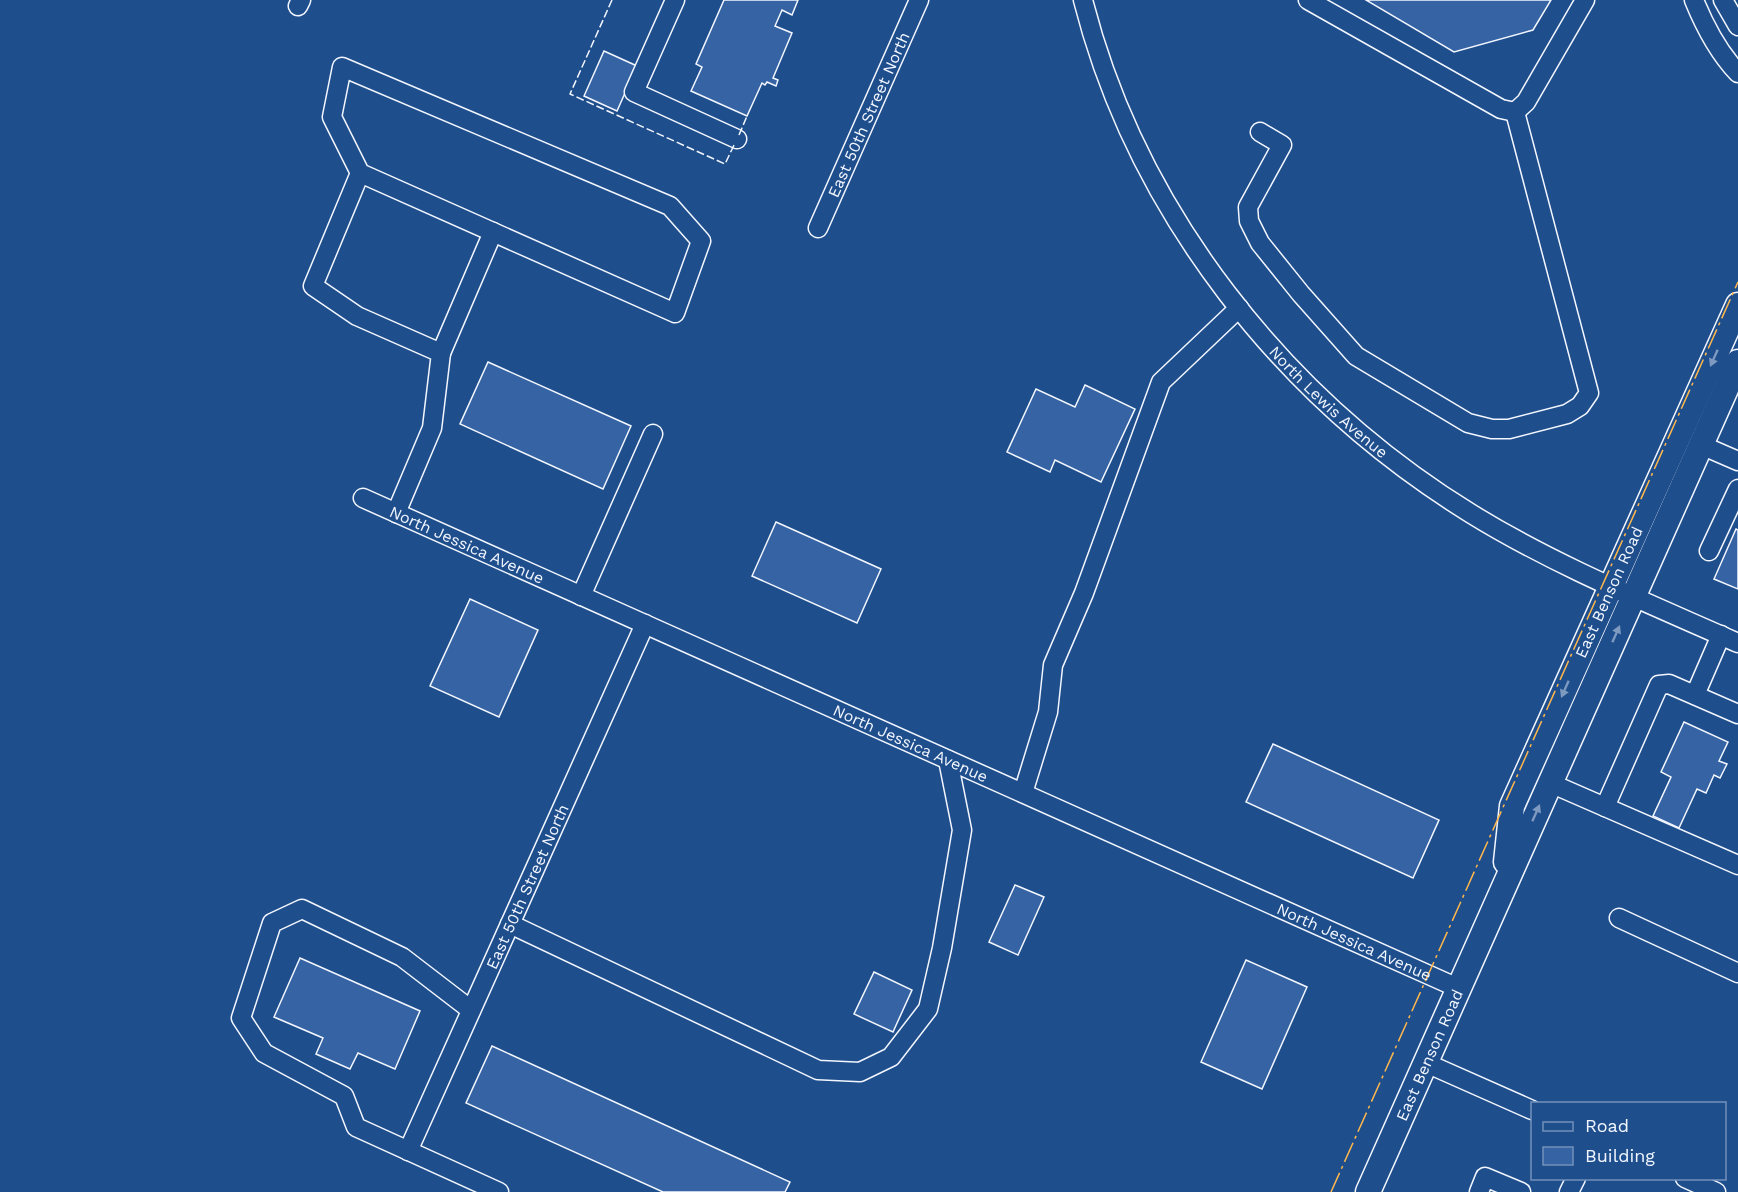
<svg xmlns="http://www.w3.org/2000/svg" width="1738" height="1192" viewBox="0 0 1738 1192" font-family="'Work Sans',sans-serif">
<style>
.building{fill:#3563a3;stroke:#f2f6ff;stroke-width:1.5}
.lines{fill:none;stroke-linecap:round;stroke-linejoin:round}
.minor-casing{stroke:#f2f6ff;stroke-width:21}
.major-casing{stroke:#f2f6ff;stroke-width:27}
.minor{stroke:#1f4e8c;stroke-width:18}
.major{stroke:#1f4e8c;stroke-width:24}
.fence{stroke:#f2f6ff;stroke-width:1.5;stroke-dasharray:8 3;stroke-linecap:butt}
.power{stroke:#ffb74d;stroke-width:1.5;stroke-dasharray:21 4.5 3 4.5;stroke-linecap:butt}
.oneway{fill:#7e9ac0}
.labels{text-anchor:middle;stroke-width:4.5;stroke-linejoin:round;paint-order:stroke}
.street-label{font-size:16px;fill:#f2f6ff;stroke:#1f4e8c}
</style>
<rect width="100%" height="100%" fill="#1f4e8c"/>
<!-- building -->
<g class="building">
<polygon points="724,0 798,0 792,15 782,10 775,26 792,33 773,78 778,80 776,86 767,82 765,85 762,83 747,116 691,91 702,67 696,64"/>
<polygon points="1366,0 1551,0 1533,30 1454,52"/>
<polygon points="604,51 637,66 617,111 584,96"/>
<polygon points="488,362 631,426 603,489 460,424"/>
<polygon points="1085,385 1135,409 1101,482 1055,460 1050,472 1007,452 1036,389 1075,407"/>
<polygon points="776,522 881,569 857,623 752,576"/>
<polygon points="1736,529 1738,530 1738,589 1714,579"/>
<polygon points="470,599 538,630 499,717 430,686"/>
<polygon points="1684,722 1728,742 1719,761 1727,764 1720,778 1714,775 1706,793 1697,789 1679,828 1653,816 1671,777 1661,772"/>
<polygon points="1273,744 1439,820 1413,878 1246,802"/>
<polygon points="1015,885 1044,897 1018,955 989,942"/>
<polygon points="300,958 420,1011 395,1069 358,1053 350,1069 316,1054 323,1038 274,1017"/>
<polygon points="1246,960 1307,987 1262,1089 1201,1062"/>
<polygon points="874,972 912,990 893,1032 854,1014"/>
<polygon points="492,1046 790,1182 785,1192 663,1192 466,1103"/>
</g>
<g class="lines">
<!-- minor casing -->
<g class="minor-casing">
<g id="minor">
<polyline points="675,0 634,92 737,139"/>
<path id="s1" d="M1083 0C1137 213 1284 398 1470 513 1554 565 1648 603 1738 643"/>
<polyline points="1308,0 1501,109 1515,112 1526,102 1585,0"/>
<path d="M1694 0C1705 27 1718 52 1738 73"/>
<polyline points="1723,0 1738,26"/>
<polyline points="298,6 301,0"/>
<polyline points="1260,132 1282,145 1248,207 1249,221 1260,243 1301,294 1356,356 1468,423 1492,429 1509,429 1567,414 1580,406 1589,393 1515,112"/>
<polyline points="360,173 332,117 342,67 670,206 701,241 675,313 360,173 313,286 357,316 441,353 432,428 396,513"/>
<path id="s2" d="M818 228 919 0"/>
<polyline points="441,353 493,232"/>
<polyline points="1701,445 1738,461"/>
<path id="s3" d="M363 498 1458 988"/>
<polyline points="1709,551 1738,489"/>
<polyline points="581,596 653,434"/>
<polyline points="1695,695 1721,635"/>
<polyline points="1550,783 1738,865"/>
<polyline points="1023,793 1048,712 1053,665 1084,593 1161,382 1239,308"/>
<polyline points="1605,807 1659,685 1669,684 1738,714"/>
<polyline points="1619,918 1738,973"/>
<polyline points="510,924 818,1070 860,1072 891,1057 928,1009 942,948 962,830 948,760"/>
<polyline points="471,1010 402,957 302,909 272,923 241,1018 264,1053 344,1096 356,1127 499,1192"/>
<polyline points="1426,1063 1532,1110"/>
<path id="s4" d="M408 1151 645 624"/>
<polyline points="1685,1178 1716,1192"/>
<polyline points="1479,1192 1485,1177 1521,1192"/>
<polyline points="1569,1192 1576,1178"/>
</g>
</g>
<!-- major casing -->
<g class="major-casing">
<g id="major">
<path id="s5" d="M1506 862 1512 806 1738 305"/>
<path id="s6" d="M1368 1192 1738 362"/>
</g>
</g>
<!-- minor -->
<use href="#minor" class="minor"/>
<!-- major -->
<use href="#major" class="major"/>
<!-- fence -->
<g class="fence">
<polyline points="612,0 570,94 725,164 735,143"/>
<polyline points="739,135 747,116"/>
</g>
<!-- power -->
<polyline class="power" points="1331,1192 1738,282"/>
</g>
<!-- one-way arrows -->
<defs><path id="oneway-solid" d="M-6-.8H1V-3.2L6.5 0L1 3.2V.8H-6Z" transform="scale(1.5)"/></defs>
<g class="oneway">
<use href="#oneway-solid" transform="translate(1714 358) rotate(114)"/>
<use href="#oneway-solid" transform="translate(1616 634) rotate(-66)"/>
<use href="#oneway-solid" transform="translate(1565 689) rotate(114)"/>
<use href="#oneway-solid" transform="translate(1536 813) rotate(-66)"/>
</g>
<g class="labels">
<!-- street labels -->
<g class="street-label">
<text dy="6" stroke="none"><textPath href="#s2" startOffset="124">East 50th Street North</textPath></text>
<text dy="6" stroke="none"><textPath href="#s1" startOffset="478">North Lewis Avenue</textPath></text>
<text dy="6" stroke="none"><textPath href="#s3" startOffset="114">North Jessica Avenue</textPath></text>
<text dy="6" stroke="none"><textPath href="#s5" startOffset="291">East Benson Road</textPath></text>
<text dy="6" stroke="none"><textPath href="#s3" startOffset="600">North Jessica Avenue</textPath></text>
<text dy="6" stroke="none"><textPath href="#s4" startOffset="290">East 50th Street North</textPath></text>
<text dy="6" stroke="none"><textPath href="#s3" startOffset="1086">North Jessica Avenue</textPath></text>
<text dy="6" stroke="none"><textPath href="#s6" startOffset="150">East Benson Road</textPath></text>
</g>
</g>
<!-- legend -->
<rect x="1531" y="1102" width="195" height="78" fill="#1f4e8c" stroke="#7391ba" stroke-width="1.5"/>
<rect x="1543" y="1122" width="30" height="9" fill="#1f4e8c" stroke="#7391ba" stroke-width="1.5"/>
<text x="1585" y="1132" font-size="18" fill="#f2f6ff">Road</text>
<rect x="1543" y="1147" width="30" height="18" fill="#3563a3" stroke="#7391ba" stroke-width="1.5"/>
<text x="1585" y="1162" font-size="18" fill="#f2f6ff">Building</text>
</svg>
